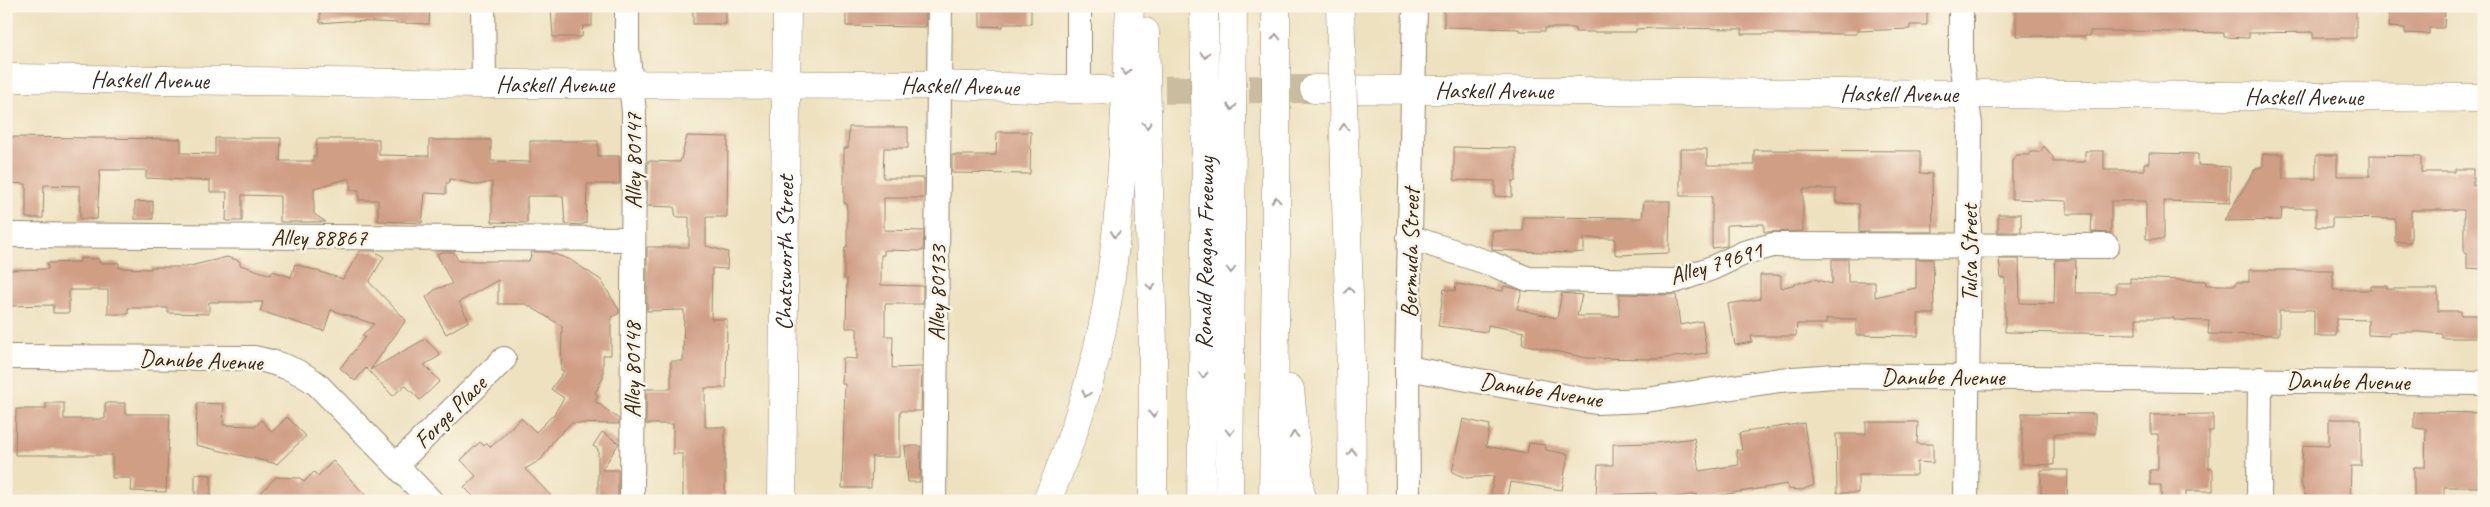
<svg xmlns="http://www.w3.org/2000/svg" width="2490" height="507" viewBox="0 0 2490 507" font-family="Caveat,sans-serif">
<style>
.building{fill:#d09d85}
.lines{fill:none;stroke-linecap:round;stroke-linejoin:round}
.major-tunnel{stroke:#c9bc9f;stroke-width:28;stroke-dasharray:28 14;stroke-linecap:butt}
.minor-casing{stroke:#94866e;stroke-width:26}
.major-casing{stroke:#94866e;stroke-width:29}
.highway-casing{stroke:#94866e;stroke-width:29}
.minor{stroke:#fff;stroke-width:24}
.major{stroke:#fff;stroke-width:28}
.highway{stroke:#fff;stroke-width:28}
.highway-bridge-casing{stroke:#94866e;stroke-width:29;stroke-linecap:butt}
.highway-bridge{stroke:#fff;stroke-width:28}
.oneway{stroke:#a79f9a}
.labels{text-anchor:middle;stroke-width:5;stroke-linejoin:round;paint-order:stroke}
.street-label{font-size:24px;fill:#3b2a1e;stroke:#fcf5e5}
</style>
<rect width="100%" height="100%" fill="#fcf5e5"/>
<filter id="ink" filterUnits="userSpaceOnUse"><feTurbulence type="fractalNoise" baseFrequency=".02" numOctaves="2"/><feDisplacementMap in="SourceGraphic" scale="10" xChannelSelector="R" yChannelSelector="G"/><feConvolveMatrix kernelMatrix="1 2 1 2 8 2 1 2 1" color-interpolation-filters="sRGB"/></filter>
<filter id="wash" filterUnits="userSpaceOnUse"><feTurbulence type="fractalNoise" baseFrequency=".0096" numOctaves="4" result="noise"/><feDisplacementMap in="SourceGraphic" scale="20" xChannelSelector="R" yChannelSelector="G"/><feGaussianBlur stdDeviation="1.12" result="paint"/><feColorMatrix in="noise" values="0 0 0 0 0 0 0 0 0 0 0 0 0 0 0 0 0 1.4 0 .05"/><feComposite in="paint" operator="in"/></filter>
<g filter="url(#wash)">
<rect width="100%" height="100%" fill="#ede1bf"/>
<g id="blocks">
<!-- building -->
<g class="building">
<polygon points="320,6 430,6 429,24 346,21 320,23"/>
<polygon points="551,6 592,8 592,26 583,26 582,37 553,37"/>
<rect x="693" y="6" width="33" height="18"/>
<polygon points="846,6 926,8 926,27 846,26"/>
<polygon points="980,6 1031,6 1031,24 1003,24 1003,27 980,26"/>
<polygon points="1444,6 1927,6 1927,25 1910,25 1910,29 1857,31 1857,34 1742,34 1742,29 1655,28 1636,29 1636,32 1575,32 1575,28 1545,28 1545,31 1519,31 1519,29 1444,27"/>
<polygon points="2016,6 2356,6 2356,38 2313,38 2313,32 2249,33 2249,38 2224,37 2224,33 2129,31 2090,31 2090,36 2016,36"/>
<polygon points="2389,6 2445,6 2444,28 2429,28 2429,34 2405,33 2405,28 2388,27"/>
<polygon points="849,127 908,127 908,148 884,148 883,178 924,178 924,198 884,198 884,230 924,231 923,251 884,250 884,255 881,255 881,285 923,286 923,304 885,304 885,336 893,336 892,368 922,367 921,411 900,411 900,457 872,457 871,488 842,488 845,384 842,384 843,358 857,359 857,328 846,328 847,279 844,279 844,255 845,247 847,247 847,210 846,203 844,203 844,148 848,148"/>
<polygon points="997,132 1031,132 1030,174 952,173 952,155 996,155"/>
<polygon points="687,136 728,137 727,217 706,217 706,246 728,252 727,269 712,268 711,319 727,319 726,388 705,388 705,427 725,427 725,496 710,496 710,501 683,501 683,454 673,454 673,424 646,424 646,389 671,389 671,361 683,361 684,310 647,311 647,247 689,247 689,217 676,217 674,207 647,206 648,161 680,162"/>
<polygon points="6,137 181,139 181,153 215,154 215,138 281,138 280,161 313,161 313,156 316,156 317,139 379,139 379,155 429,156 429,140 491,140 491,161 530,162 530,141 598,141 598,156 619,156 620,184 587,184 586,223 581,225 565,224 563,196 527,196 527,223 492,222 492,182 478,185 450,179 449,183 446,183 446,194 425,193 422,223 378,221 378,200 359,200 359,190 350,190 350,178 314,188 314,214 326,222 280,222 280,196 242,195 242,221 226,221 227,192 210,192 210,181 146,178 146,170 100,170 97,219 80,219 80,186 44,185 43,218 26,218 26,184 6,183"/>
<polygon points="2044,146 2053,157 2053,162 2085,162 2085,151 2104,151 2104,170 2144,170 2144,163 2149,163 2149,153 2198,154 2198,165 2230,167 2230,203 2164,201 2164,239 2146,239 2146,201 2111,201 2111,233 2091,232 2092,214 2067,214 2067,201 2012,199 2012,161 2017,155 2030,155 2030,152 2040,152"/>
<polygon points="1454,147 1516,148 1516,181 1512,181 1512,197 1495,196 1495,181 1454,180"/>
<polygon points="1680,149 1707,149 1707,165 1754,165 1754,150 1920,151 1920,173 1932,174 1933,232 1859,232 1859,204 1836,203 1836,189 1803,189 1803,231 1764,232 1764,224 1727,225 1727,246 1712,248 1712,196 1680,196"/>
<polygon points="2263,154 2283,154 2283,179 2316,179 2316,155 2337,155 2337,176 2370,176 2370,155 2421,156 2421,172 2455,172 2455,169 2473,169 2473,185 2484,185 2484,269 2467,268 2467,253 2464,253 2464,210 2411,210 2411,242 2395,242 2395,219 2332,218 2332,227 2316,227 2316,208 2282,208 2281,220 2224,221 2255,169 2263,166"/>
<polygon points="153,201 153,219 135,219 135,202"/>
<polygon points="1644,201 1670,201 1669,253 1618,255 1615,254 1615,238 1584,238 1584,252 1571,253 1492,250 1492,231 1523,231 1523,217 1642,218"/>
<rect x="1998" y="214" width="23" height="18"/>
<polygon points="360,251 374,251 384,257 369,282 406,320 370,370 425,339 441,355 424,365 440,381 420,400 405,385 393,396 366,368 355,381 340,368 365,337 362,335 374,324 331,310 324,331 260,311 263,302 209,302 209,314 168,313 168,308 128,308 128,314 108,314 108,290 69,290 69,313 53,313 53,305 6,306 6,270 48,269 47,263 80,262 80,258 99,259 99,263 119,263 119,268 151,269 151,267 186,267 227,257 240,261 240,265 271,275 272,271 291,277 295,264 343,279"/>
<polygon points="442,252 454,252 458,261 529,261 532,252 547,252 569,259 601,280 619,310 619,313 611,318 611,355 603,355 603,378 595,393 598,396 595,401 619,419 619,424 571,423 553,441 542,459 525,469 556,501 478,501 464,487 476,476 461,460 480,442 484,446 487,443 491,447 521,418 536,432 554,414 564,398 551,389 564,371 561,370 562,326 526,304 498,304 498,280 459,302 469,321 446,334 426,297 436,289 452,284 437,254"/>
<polygon points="1832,259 1848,259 1848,282 1875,282 1875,297 1916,288 1916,259 1933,259 1934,314 1918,314 1918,336 1856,335 1856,319 1826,319 1826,324 1797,324 1796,336 1751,336 1752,342 1735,345 1728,304 1760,299 1760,275 1781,275 1781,288 1814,279 1832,284"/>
<polygon points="1999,259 2019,259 2020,303 2054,304 2055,260 2076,260 2075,293 2116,293 2116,283 2130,283 2130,278 2206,281 2206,285 2236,285 2236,282 2249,282 2249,270 2333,270 2333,290 2371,290 2371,286 2387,286 2387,289 2438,289 2438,311 2461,311 2461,315 2484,315 2484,338 2442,338 2442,334 2420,332 2389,332 2389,336 2368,335 2368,320 2336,319 2336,336 2314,336 2314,310 2279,310 2279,335 2208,334 2209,321 2174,320 2174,318 2136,318 2136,334 2005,332 2005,278 2001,278"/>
<polygon points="1456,284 1503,291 1504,286 1517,289 1522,291 1517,309 1557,318 1562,293 1582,295 1577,316 1619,316 1619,294 1676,295 1680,325 1702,321 1707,353 1658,359 1587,358 1522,344 1524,332 1488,325 1487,332 1438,326 1444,289 1455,291"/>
<polygon points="46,403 64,403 64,419 105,419 105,403 125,403 125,414 170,414 166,492 131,491 132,479 129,478 112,478 112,455 15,455 16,409 46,409"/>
<polygon points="197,403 224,404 223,425 256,426 261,420 272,432 287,417 306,436 277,464 196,445"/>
<polygon points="2425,412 2480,413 2479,487 2444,487 2444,501 2414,501 2414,467 2425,467 2426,429 2414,428 2414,413"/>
<polygon points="2022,413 2095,414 2095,434 2054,434 2054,465 2022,464"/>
<polygon points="2213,414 2213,431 2209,431 2209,469 2213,469 2213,491 2186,491 2186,501 2161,501 2161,485 2150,485 2150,470 2158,470 2158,434 2151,434 2151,415"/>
<polygon points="1463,419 1490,425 1486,446 1527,454 1529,443 1545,445 1546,450 1568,454 1562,490 1510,482 1506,501 1490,499 1494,476 1466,478 1452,472"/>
<polygon points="2329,419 2361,419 2361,466 2351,466 2350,501 2308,501 2301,484 2303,445 2329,446"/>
<polygon points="1866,422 1918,422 1917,444 1933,444 1933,463 1917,462 1917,475 1858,475 1858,493 1837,493 1836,434 1866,434"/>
<polygon points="1804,423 1814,485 1802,490 1788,489 1787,484 1716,496 1716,501 1698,501 1697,494 1657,500 1656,493 1596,495 1598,465 1613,465 1613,444 1656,443 1694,438 1699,471 1739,465 1736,450 1742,450 1739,433"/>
<polygon points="602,432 619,443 602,470 618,470 618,501 598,501 598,449 593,446"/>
<polygon points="905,446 921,446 920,482 908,482"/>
<polygon points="333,461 371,501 253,501 276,477 300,478 304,482 314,472 318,476"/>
<polygon points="2041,470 2068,470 2067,501 2041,501"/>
<polygon points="195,474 211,475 211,496 195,496"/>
</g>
</g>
</g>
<g filter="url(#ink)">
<use href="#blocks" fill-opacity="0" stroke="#94866e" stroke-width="1"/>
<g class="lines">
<!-- major-tunnel -->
<polyline class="major-tunnel" points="1123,90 1314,89"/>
<!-- minor casing -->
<g class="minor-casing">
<g id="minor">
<polyline points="483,6 484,84"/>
<polyline points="627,6 627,48 634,112 632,501"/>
<polyline points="1961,6 1961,62 1970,124 1966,501"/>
<polyline points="1079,88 1079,6"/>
<polyline points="6,235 633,239"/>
<polyline points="1409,237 1492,264 1528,279 1675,281 1712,268 1744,253 1773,245 2107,246"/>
<path d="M6 357 254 358C278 363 297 369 317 384L431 501"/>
<polyline points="1407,368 1596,402 1646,400 1780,380 1835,376 2484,383"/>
<polyline points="396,465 504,359"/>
<polyline points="934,501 940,6"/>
<polyline points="1408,501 1407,368 1415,6"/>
<polyline points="2259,501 2260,379"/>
</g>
</g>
<!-- major casing -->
<g class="major-casing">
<g id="major">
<path id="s1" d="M6 78 484 84 939 85 1104 90"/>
<path id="s2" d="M1314 89 2484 98"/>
<path id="s3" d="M782 501 787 6"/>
</g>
</g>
<!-- highway casing -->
<g class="highway-casing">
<g id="highway">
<polyline points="1145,32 1153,347 1153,501"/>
<polyline points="1290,389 1301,501"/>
<path d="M1047 501C1073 439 1094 375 1106 309 1123 210 1125 107 1130 6"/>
<path id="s4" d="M1201 501 1206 170 1204 6"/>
<polyline points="1229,501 1233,6"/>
<polyline points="1273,501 1276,249 1276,6"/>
</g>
</g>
<!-- minor -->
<use href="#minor" class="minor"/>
<!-- major -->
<use href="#major" class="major"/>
<!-- highway -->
<use href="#highway" class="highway"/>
<!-- highway-bridge casing -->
<g class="highway-bridge-casing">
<polyline id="highway-bridge" points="1340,6 1351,362 1352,501"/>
</g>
<!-- highway-bridge -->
<use href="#highway-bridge" class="highway-bridge"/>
</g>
<!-- one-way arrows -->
<defs><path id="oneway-chevron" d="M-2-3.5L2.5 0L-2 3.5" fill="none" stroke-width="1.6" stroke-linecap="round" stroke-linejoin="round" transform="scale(1.25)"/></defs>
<g class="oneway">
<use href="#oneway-chevron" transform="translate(1276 37) rotate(-90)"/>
<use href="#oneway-chevron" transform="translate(1205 55) rotate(90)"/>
<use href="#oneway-chevron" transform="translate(1126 72) rotate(94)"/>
<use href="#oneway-chevron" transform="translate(1232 107) rotate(91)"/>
<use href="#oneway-chevron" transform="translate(1147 125) rotate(89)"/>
<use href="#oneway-chevron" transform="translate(1344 127) rotate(-92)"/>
<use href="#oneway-chevron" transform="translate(1276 200) rotate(-90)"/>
<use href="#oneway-chevron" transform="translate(1115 234) rotate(96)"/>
<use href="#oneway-chevron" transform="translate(1231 270) rotate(90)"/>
<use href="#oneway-chevron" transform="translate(1151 287) rotate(89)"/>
<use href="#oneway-chevron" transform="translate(1349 290) rotate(-92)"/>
<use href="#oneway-chevron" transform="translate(1203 375) rotate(91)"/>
<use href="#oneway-chevron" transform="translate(1086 394) rotate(105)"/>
<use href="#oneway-chevron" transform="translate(1153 414) rotate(90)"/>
<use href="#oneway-chevron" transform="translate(1230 432) rotate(90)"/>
<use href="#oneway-chevron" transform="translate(1294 435) rotate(-96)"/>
<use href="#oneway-chevron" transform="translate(1352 452) rotate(-91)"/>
</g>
</g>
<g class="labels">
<!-- street labels -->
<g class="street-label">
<text dy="8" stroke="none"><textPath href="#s1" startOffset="144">Haskell Avenue</textPath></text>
<text dy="8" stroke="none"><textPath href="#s1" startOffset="549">Haskell Avenue</textPath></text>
<text dy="8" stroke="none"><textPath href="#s1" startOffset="954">Haskell Avenue</textPath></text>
<text dy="8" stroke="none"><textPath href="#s2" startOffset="180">Haskell Avenue</textPath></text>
<text dy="8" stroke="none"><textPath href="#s2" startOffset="585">Haskell Avenue</textPath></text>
<text dy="8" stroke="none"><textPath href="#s2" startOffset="990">Haskell Avenue</textPath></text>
<text transform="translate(633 161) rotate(-90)" y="8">Alley 80147</text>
<text x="319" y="245">Alley 88867</text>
<text dy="8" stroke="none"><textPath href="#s3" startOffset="248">Chatsworth Street</textPath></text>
<text transform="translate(1410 253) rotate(-89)" y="8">Bermuda Street</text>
<text transform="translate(1969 253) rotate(-90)" y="8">Tulsa Street</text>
<text dy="8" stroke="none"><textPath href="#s4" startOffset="248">Ronald Reagan Freeway</textPath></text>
<text transform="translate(1716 263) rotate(-17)" y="8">Alley 79691</text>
<text transform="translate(937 293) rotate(-89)" y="8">Alley 80133</text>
<text transform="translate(201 360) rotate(2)" y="8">Danube Avenue</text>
<text transform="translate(632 370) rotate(-90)" y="8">Alley 80148</text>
<text x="1943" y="385">Danube Avenue</text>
<text transform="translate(2348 381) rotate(1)" y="8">Danube Avenue</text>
<text transform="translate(1541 390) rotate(9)" y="8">Danube Avenue</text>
<text transform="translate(450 412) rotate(-45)" y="8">Forge Place</text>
</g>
</g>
<!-- margin -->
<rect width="2490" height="507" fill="none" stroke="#fcf5e5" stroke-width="25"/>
</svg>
